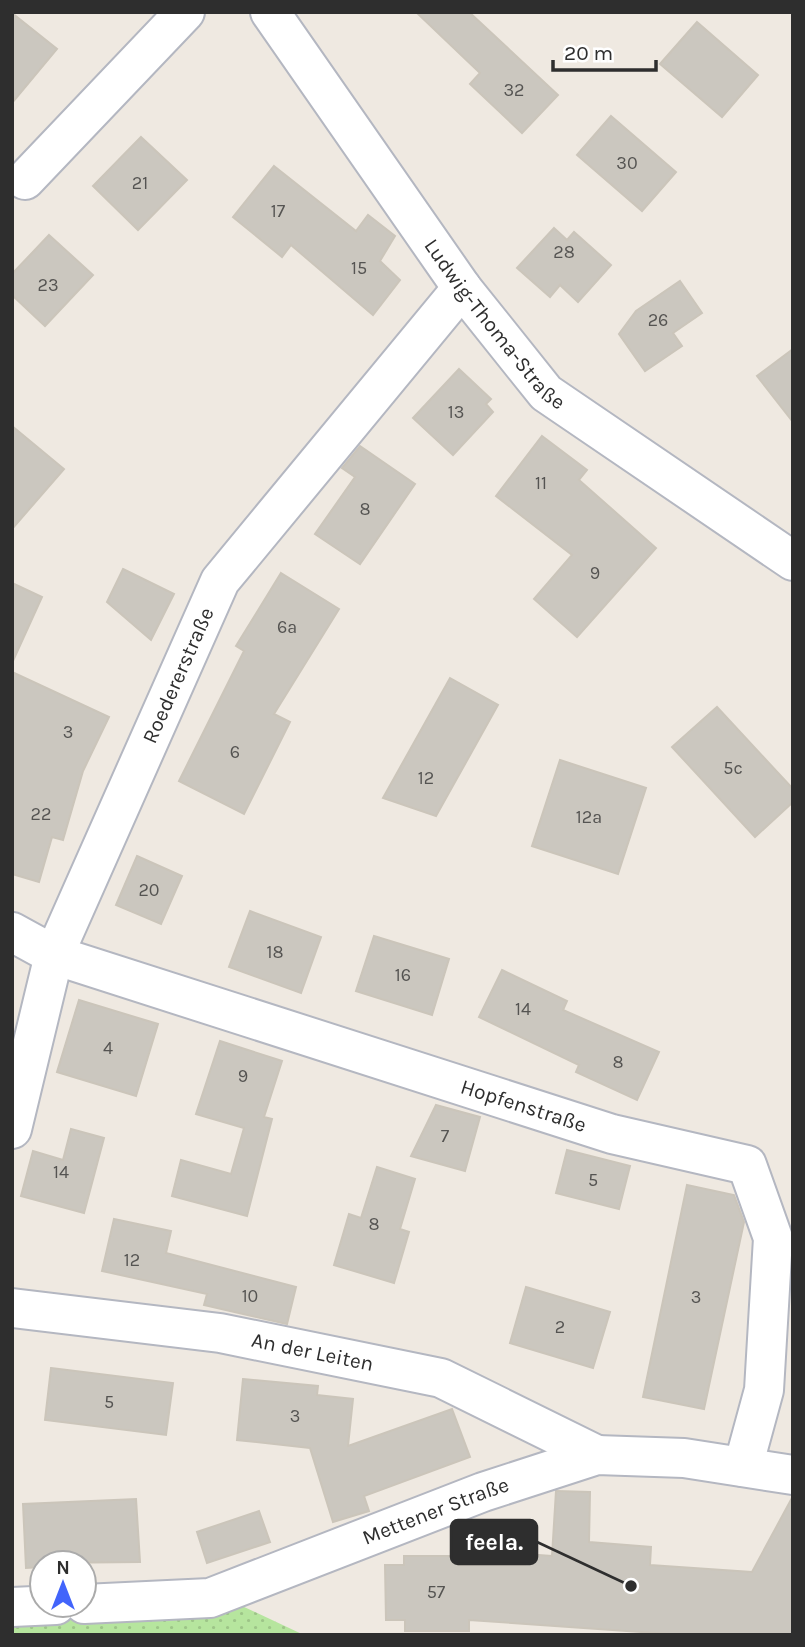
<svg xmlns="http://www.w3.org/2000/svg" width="805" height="1647" viewBox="0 0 805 1647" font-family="Karla,sans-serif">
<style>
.grass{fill:url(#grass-dots)}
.building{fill:#cbc7bf;stroke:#cbc5ba;stroke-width:2}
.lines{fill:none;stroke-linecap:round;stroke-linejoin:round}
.minor-casing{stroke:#b4b7c1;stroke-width:42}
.minor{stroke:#fff;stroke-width:38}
.labels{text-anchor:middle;stroke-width:6;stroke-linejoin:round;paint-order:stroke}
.number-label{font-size:18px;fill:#555452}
.street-label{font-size:21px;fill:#2e2e2e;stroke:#fff}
.leader{fill:none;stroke:#2e2e2e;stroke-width:2.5}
.callout-dot{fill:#2e2e2e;stroke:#fff;stroke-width:2.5}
.callout{fill:#2e2e2e;stroke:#2e2e2e;stroke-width:2.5}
.callout-label{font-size:23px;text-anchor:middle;font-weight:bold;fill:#fff}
</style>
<defs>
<pattern id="grass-dots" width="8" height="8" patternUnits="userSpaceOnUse" patternTransform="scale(1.75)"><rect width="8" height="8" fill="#b6e59e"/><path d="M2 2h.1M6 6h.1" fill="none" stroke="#9dc588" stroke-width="1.8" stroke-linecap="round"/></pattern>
</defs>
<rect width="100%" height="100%" fill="#efe9e1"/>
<!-- grass -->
<polygon class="grass" points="242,1606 304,1635 12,1635 12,1618"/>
<!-- building -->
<g class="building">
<polygon points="416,12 469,12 558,95 522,133 470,84 480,73"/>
<polygon points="12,13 57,49 12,103"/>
<polygon points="697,22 758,75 722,117 660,64"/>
<polygon points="611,116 676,172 642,211 577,155"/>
<polygon points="141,137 187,180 138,230 93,186"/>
<polygon points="274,166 356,231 368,215 395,236 380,261 400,280 373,315 291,245 282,257 233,217"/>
<polygon points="554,228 567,240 574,232 611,265 578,302 560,285 550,297 517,268"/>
<polygon points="49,235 93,275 45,326 12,295 12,274"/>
<polygon points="680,281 702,313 673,333 682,346 645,371 619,334 636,311"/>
<polygon points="793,349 793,422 757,376"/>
<polygon points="459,369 491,399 486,404 493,412 453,455 413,418"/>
<polygon points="12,426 64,469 12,529"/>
<polygon points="542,436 587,470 579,480 656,548 577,637 534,599 572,555 496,496"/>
<polygon points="360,446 415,484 360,564 315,534 355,477 342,468"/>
<polygon points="123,569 174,594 151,640 107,602"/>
<polygon points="281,573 339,609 274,714 290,722 244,814 179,781 244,651 236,646"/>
<polygon points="12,583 42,597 12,663"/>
<polygon points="12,672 109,717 83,771 63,840 52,837 39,882 12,874"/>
<polygon points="450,678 498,705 436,816 383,798"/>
<polygon points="717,707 793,789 793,802 755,837 672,747"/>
<polygon points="560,760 646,788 618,874 532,846"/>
<polygon points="137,856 182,876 161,924 116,905"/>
<polygon points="250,911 321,937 301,993 229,967"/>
<polygon points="374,936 449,959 432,1015 356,991"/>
<polygon points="502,970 567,1001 563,1010 659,1052 637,1100 576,1072 579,1065 479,1017"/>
<polygon points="79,1000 158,1024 136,1096 57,1072"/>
<polygon points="220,1041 282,1061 264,1117 272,1119 247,1216 172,1196 181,1160 231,1174 244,1128 196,1114"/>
<polygon points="436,1105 480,1117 465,1171 411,1156"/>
<polygon points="71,1129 104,1138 84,1213 21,1196 33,1151 63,1160"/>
<polygon points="567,1150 630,1166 619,1209 556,1193"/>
<polygon points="377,1167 415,1179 400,1229 409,1232 394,1283 334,1265 349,1214 361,1218"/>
<polygon points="687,1185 734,1195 744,1222 704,1409 643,1397"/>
<polygon points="114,1219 171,1231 166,1253 296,1287 287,1324 204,1305 207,1294 102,1271"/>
<polygon points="526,1287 610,1312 593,1368 510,1343"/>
<polygon points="51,1368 173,1383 166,1435 45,1420"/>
<polygon points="243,1379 318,1386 317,1395 353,1399 348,1446 452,1409 470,1457 364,1496 369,1511 333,1522 310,1448 237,1440"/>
<polygon points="556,1491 590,1492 589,1542 651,1547 650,1565 752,1572 793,1496 793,1635 684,1635 469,1620 469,1631 405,1631 405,1620 386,1620 385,1565 404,1565 404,1556 458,1556 458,1565 525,1565 526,1554 552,1556"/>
<polygon points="136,1499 140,1562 42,1563 42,1567 26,1568 23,1504"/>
<polygon points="259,1511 270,1542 207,1563 197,1532"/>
</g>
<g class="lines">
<!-- minor casing -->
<g class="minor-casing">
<g id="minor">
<path id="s1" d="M270 12 462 288 546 393 793 561"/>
<polyline points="25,180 185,12"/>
<path id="s2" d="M12 932 54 955 612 1134 747 1165 773 1238 764 1390 743 1467"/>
<path id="s3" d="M12 1129 54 955 220 581 462 288"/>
<path id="s4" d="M12 1308 220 1333 441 1378 597 1455"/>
<path id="s5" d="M84 1604 210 1598 483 1492 597 1455 684 1458 793 1475"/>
<polyline points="12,1607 56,1605"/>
</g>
</g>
<!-- minor -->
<use href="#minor" class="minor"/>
</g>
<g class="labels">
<!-- number labels -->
<g class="number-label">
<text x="514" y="96">32</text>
<text x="627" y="169">30</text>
<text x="140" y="189">21</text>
<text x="278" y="217">17</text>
<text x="564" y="258">28</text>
<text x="359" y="274">15</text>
<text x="48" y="291">23</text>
<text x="658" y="326">26</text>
<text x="456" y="418">13</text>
<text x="541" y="489">11</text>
<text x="365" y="515">8</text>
<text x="595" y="579">9</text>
<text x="287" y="633">6a</text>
<text x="68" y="738">3</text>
<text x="235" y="758">6</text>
<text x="733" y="774">5c</text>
<text x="426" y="784">12</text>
<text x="41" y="820">22</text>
<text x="589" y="823">12a</text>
<text x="149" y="896">20</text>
<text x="275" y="958">18</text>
<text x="403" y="981">16</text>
<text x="523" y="1015">14</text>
<text x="108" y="1054">4</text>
<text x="618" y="1068">8</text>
<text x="243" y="1082">9</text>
<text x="445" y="1142">7</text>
<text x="61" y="1178">14</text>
<text x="593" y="1186">5</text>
<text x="374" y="1230">8</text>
<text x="132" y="1266">12</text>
<text x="250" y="1302">10</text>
<text x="696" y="1303">3</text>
<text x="560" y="1333">2</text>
<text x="109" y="1408">5</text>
<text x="295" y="1422">3</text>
<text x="436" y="1598">57</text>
</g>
<!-- street labels -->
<g class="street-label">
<text dy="7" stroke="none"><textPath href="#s1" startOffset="385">Ludwig-Thoma-Straße</textPath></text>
<text dy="7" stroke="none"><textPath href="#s3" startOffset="485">Roedererstraße</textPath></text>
<text dy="7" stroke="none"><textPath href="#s2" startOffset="541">Hopfenstraße</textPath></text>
<text dy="7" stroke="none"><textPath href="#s4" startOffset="304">An der Leiten</textPath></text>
<text dy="7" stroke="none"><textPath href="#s5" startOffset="368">Mettener Straße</textPath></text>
</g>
</g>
<!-- callouts -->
<path class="leader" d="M631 1586L537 1542"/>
<circle class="callout-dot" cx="631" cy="1586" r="7"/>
<rect class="callout" x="451" y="1520" width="86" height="44" rx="7"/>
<g class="callout-label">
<text x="494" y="1550">feela.</text>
</g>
<!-- border -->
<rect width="805" height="1647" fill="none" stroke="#2e2e2e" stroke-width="28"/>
<!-- north arrow -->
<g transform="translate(63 1584)"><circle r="33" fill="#ffffff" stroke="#ababab" stroke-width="2"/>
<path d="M0-5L12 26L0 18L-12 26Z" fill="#4264fb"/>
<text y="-10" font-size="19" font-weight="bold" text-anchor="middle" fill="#2e2e2e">N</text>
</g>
<!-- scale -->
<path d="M553 60v10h103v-10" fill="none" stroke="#2e2e2e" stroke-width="3.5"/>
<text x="564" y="60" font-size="21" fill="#2e2e2e" stroke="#ffffff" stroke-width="5" paint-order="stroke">20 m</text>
</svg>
